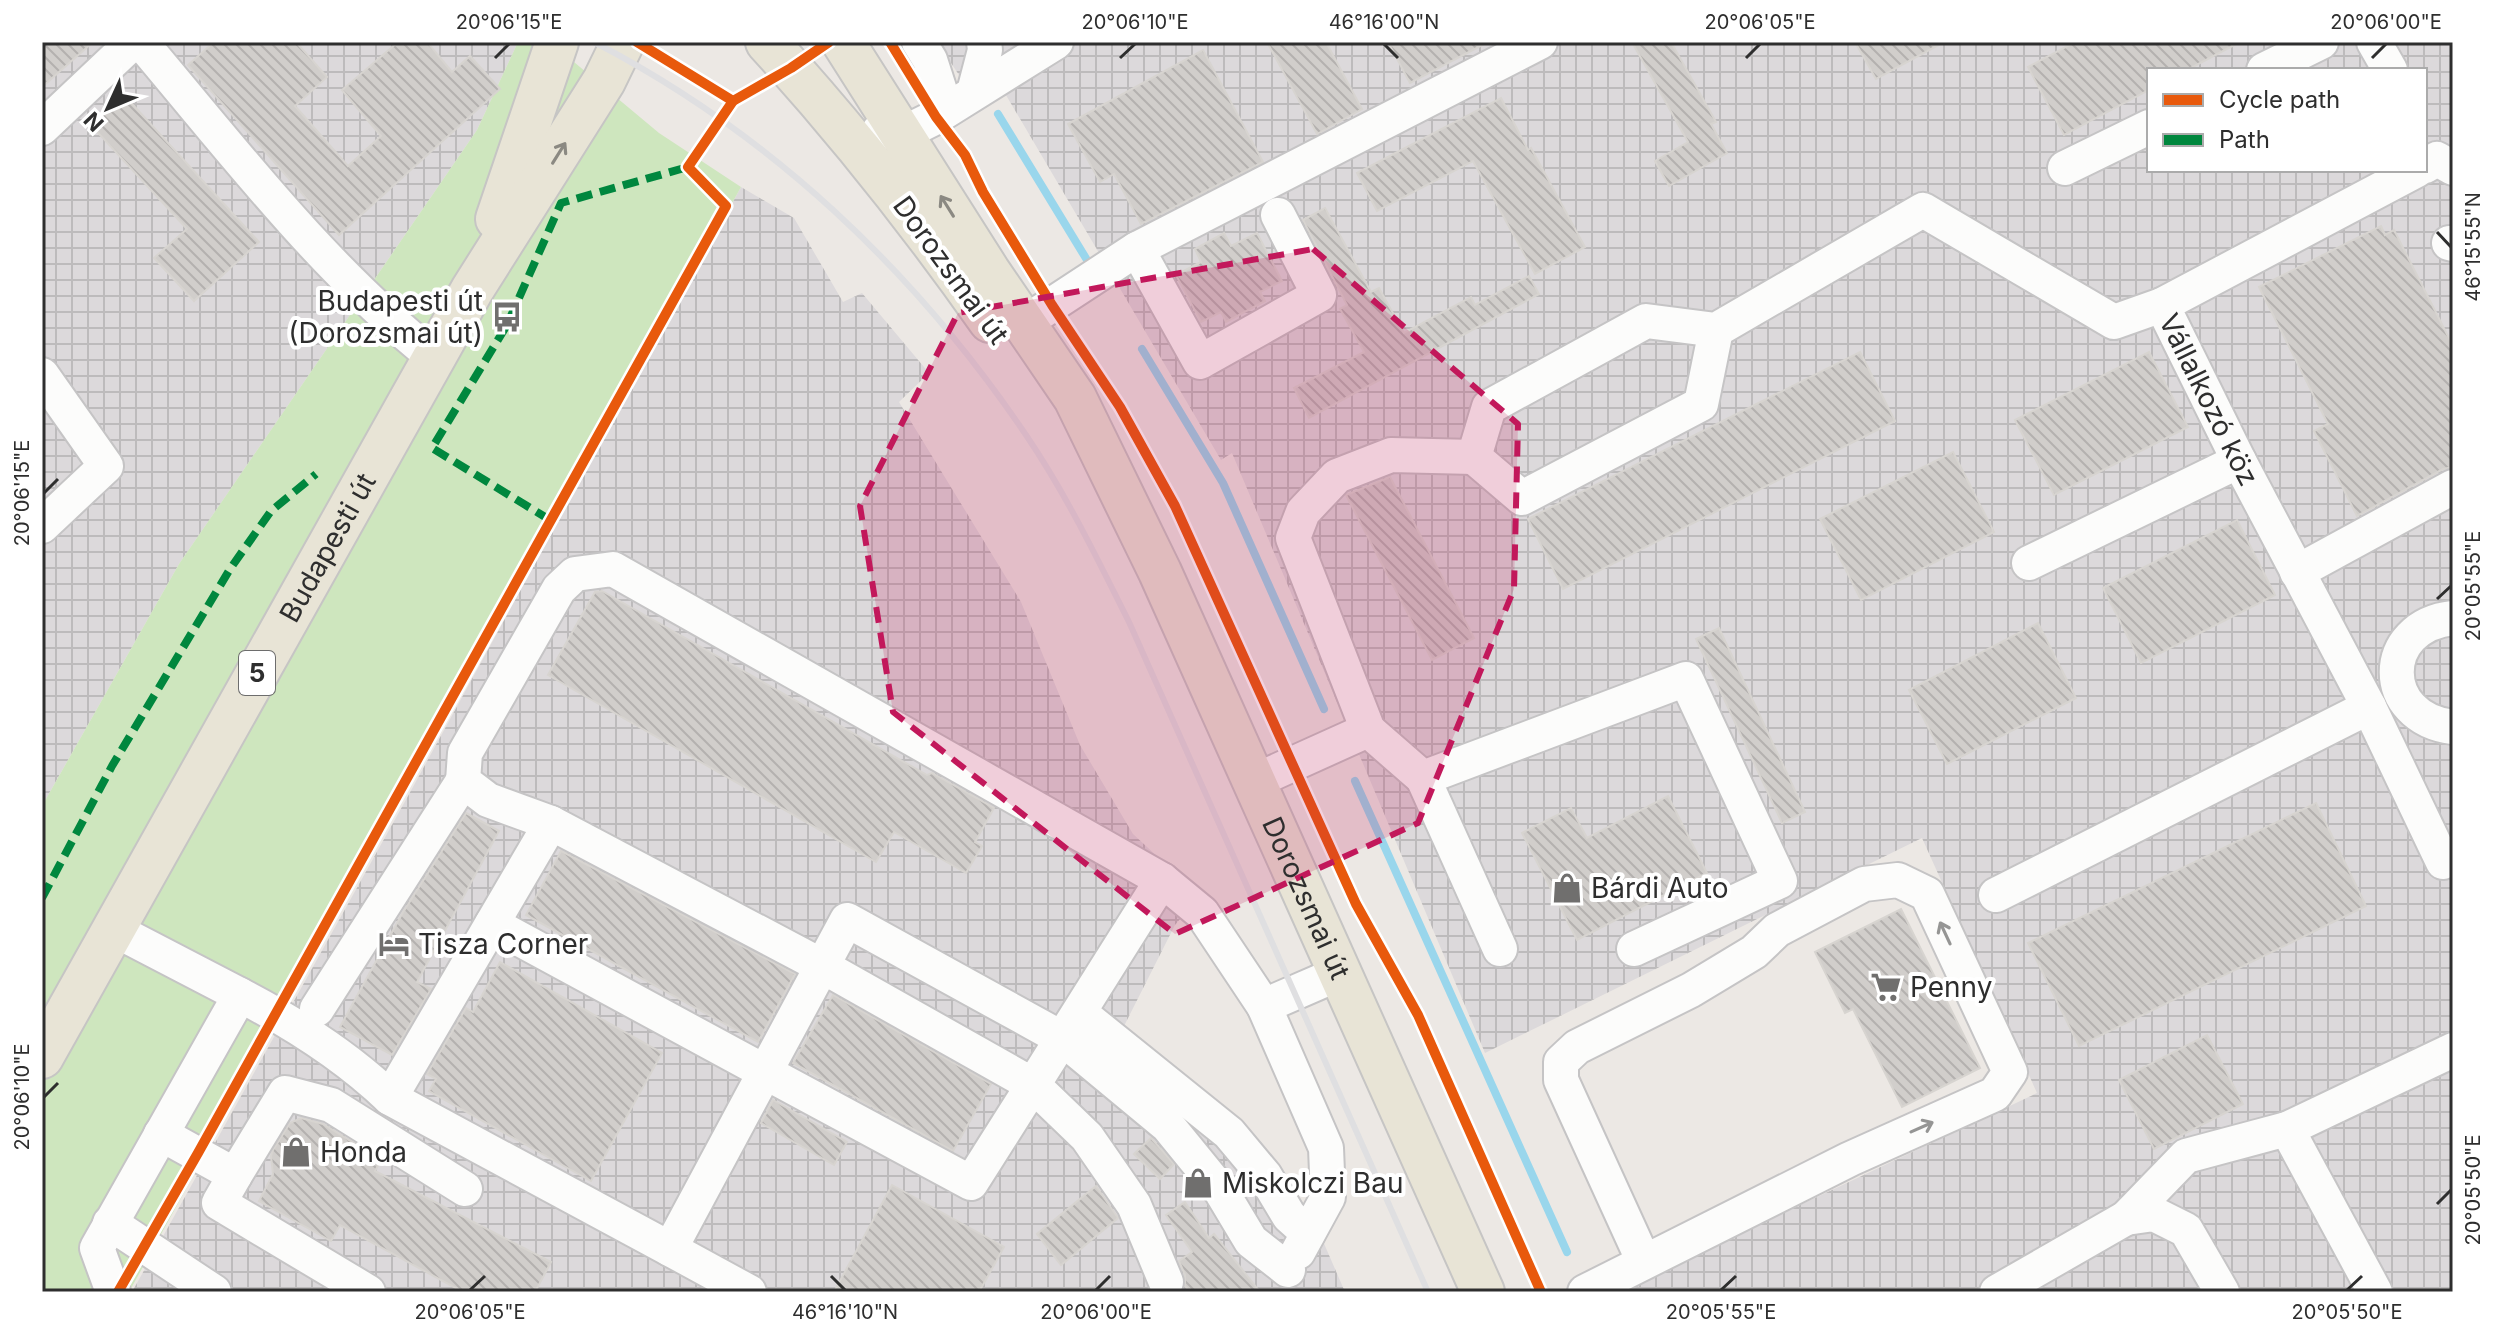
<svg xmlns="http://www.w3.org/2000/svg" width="2495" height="1334" viewBox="0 0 2495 1334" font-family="Inter,sans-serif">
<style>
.industrial{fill:url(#industrial-grid);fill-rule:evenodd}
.green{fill:#cee6be}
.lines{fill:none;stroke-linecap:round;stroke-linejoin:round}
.stream{stroke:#99d6ec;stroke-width:8}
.building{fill:url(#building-back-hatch);stroke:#d7d4d0;stroke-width:2}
.minor-casing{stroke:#c5c4c5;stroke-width:38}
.major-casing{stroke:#c6c5c4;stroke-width:46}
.minor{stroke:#fcfcfb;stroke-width:34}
.major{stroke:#e8e4d6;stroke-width:42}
.rail{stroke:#dfdfe1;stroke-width:6}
.quiet{stroke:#00873e;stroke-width:8;stroke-dasharray:16 8;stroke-linecap:butt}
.cycleway-casing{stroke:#fff;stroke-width:15}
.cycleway{stroke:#e8590c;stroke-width:10}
.oneway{stroke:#8b8982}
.oneway2{stroke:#959594}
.marked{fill:#c2185b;fill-opacity:0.2;stroke:#c2185b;stroke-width:6;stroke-dasharray:16 10;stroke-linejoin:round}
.ticks{fill:none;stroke:#2e2e2e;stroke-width:3}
.labels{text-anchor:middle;stroke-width:8;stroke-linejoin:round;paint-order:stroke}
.shield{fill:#fff;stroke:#6d6d6d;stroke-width:2}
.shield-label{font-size:26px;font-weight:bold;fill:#2e2e2e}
.street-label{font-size:28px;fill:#2e2e2e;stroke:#fff}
.poi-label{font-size:28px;fill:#2e2e2e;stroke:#fff;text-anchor:start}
.neatline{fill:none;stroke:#2e2e2e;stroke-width:3}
.ticks-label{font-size:20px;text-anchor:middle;fill:#2e2e2e}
</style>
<defs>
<pattern id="industrial-grid" width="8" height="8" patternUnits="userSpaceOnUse" patternTransform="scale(2)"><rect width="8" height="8" fill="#dcd9db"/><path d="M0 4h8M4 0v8" fill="none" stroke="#bdbbbc"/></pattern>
<pattern id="building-back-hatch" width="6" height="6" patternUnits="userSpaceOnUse" patternTransform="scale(2)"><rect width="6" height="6" fill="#d1cecb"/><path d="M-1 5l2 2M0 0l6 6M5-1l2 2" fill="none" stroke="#b4b1af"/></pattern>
</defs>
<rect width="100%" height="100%" fill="#ece8e4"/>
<!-- industrial -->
<g class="industrial">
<polygon points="42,42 518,42 477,130 179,564 42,806"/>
<path d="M937 42H2453V1292H1616L2037 1093 1922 838 1485 1053 1232 453 1221 460 990 68 963 81ZM2149 70H2425V170H2149Z"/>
<polygon points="741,187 794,218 843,302 862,293 929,373 899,402 1021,602 1080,745 1133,834 1200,896 1175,925 1121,1032 1261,1142 1319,1232 1345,1292 132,1292 408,796"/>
</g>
<!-- green -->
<polygon class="green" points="518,42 550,42 659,133 741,187 129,1292 42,1292 42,806 179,564 477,130"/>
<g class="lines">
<!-- stream -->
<g class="stream">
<polyline points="998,114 1087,260"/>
<polyline points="1142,349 1223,483 1324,709"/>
<polyline points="1355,781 1567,1252"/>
</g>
</g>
<!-- building -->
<g class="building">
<polygon points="42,42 93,42 42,87"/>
<polygon points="214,42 296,42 327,77 295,106 348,166 381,136 342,90 398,42 427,42 452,72 470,56 500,89 339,235 188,65"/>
<polygon points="1267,42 1326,42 1362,109 1317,134"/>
<polygon points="1388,42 1488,42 1410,83"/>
<polygon points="1632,42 1671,42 1716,122 1711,124 1727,153 1669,186 1655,161 1688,142"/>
<polygon points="1855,42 1944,42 1876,79"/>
<polygon points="2075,42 2240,42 2187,70 2149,70 2149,90 2064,135 2028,67"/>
<polygon points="1203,50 1263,162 1141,224 1114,174 1100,182 1068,124"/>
<polygon points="123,94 259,242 194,301 154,258 187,229 90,124"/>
<polygon points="1501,98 1528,150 1531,148 1585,247 1535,274 1473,161 1377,211 1357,173"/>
<polygon points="1325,208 1371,292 1379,288 1404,333 1471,297 1475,305 1529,276 1539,294 1309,418 1294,388 1364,352 1340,309 1347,305 1303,220"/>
<polygon points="2381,226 2385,235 2394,230 2453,346 2453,467 2443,469 2357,516 2314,431 2328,424 2259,287"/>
<polygon points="1224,233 1231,246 1257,233 1282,281 1260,292 1265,301 1226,322 1221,312 1201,322 1176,275 1201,262 1195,249"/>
<polygon points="1860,352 1895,421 1563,589 1528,519"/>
<polygon points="2149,352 2188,427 2054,495 2015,420"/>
<polygon points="1953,452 1994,532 1861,600 1820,519"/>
<polygon points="1390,477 1474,638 1432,660 1346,495"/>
<polygon points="2237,520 2275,595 2141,663 2103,588"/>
<polygon points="602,591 927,775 932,773 994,808 975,842 982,846 966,873 894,832 876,862 548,675 595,592"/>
<polygon points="2038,623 2076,698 1947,764 1909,690"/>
<polygon points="1719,628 1805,812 1782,823 1696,639"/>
<polygon points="1668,796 1707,873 1577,940 1522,833 1571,808 1587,838"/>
<polygon points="2316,803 2366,906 2079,1046 2028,943"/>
<polygon points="466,813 499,831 417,982 431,989 392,1055 340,1027 402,914"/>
<polygon points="561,851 795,974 758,1042 526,915"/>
<polygon points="1901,909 1980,1068 1902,1107 1853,1009 1845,1013 1815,952"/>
<polygon points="500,962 662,1053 591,1181 429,1091 436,1079 427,1074 466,1008 473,1012"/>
<polygon points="833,995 991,1084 953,1151 793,1063"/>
<polygon points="2207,1035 2243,1104 2154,1149 2119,1080"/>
<polygon points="773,1100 847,1142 834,1165 761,1123"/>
<polygon points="301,1118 323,1124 381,1160 375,1171 551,1262 535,1292 463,1292 340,1225 331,1241 259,1201 273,1174 271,1156 273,1150 290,1123"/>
<polygon points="1151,1138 1174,1164 1160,1179 1134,1154"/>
<polygon points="892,1185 1004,1247 979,1292 834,1292"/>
<polygon points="1096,1186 1118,1218 1061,1265 1037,1234"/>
<polygon points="1185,1202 1209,1238 1214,1234 1260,1292 1190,1292 1185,1286 1185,1275 1179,1261 1192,1252 1166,1215"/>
</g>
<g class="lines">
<!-- minor casing -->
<g class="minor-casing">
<g id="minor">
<path d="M141 42C234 152 322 268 435 358"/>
<polyline points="919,42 930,60 946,110"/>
<polyline points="2374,42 2390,70"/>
<polyline points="2264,70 2321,42"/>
<polyline points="974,92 985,50 984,42"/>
<polyline points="42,128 133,42"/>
<polyline points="879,131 902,134 936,117 1056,42"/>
<polyline points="2425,166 2437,159 2453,168"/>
<polyline points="2065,168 2149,127"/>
<path id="s1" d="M2417 170 2162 305 2239 461 2369 707 2443 862"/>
<polyline points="2449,243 2453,244"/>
<polyline points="1137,249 1200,362 1319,295 1278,215"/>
<polyline points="1024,323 1137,249 1540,42"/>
<polyline points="1716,330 1646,321 1489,407 1474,457 1522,498 1701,404 1716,330 1923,210 2114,322 2162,305"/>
<polyline points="42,375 106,466 42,526"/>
<polyline points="2029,563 2239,461"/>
<polyline points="2297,572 2453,487"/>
<path d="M2453 618C2378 626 2378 718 2453 727"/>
<polyline points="1368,730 1423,778 1686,679 1780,881 1634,949"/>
<polyline points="1423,778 1500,949"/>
<polyline points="1255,781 1368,730 1293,538 1303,512 1337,476 1391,455 1474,457"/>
<polyline points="551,823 488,800 463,781 465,753 559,589 575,574 613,569 1162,880"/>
<polyline points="1996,895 2369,707"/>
<path d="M240 995C294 1023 346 1056 390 1098L551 823 822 966 1033 1085 1162 880 1202 913 1264 1006 1340 973"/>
<polyline points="1264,1006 1326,1148 1328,1197 1298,1252"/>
<polyline points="317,1009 463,781"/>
<polyline points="1080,1013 1229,1133 1265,1176 1289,1216 1308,1233"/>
<polyline points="390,1098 670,1249 765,1072 492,924"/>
<polyline points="2287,1129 2375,1292"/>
<polyline points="161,1134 235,1175 219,1203 368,1292"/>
<polyline points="235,1175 285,1093 331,1105 465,1189"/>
<polyline points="2126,1218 2154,1214 2186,1230 2222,1292"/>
<polyline points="110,1223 214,1292"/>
<polyline points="670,1249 749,1292"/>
<polyline points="1166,1282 1134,1205 1087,1137 1033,1085 971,1183 765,1072 847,920 1063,1039 1168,1126 1221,1191 1251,1241 1288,1270"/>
<polyline points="113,1292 97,1248 240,995 113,929"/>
<polyline points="1585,1292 1850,1159 1995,1094 2010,1072 1927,894 1898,880 1864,884 1777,930 1754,952 1691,990 1577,1047 1561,1062 1561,1080 1644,1262"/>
<polyline points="1997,1292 2126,1218 2186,1156 2287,1129 2453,1050"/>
</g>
</g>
<!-- major casing -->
<g class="major-casing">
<g id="major">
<path d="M767 42C847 130 921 223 990 321"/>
<path id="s2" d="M843 42 989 272 1075 398 1160 572 1483 1292"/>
<polyline points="497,219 557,42"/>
<path id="s3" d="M42 1057 472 290 604 81 623 42"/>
</g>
</g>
<!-- minor -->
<use href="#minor" class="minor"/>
<!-- major -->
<use href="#major" class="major"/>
<!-- rail -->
<path class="rail" d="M594 42C771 134 915 271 1026 435 1066 494 1097 558 1129 622L1428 1292"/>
<!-- quiet -->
<g class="quiet">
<polyline points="550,520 432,448 507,325 561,203 688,167"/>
<polyline points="42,898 112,766 230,569 271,511 316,474"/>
</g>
<!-- cycleway casing -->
<g class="cycleway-casing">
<g id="cycleway">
<polyline points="637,42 733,101"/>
<polyline points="890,42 936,117 965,155 983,192 1052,305 1120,407 1175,506 1356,904 1418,1015 1541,1292"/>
<polyline points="118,1292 198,1153 726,206 688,167 733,101 791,68 829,42"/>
</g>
</g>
<!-- cycleway -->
<use href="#cycleway" class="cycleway"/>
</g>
<!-- one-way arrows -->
<defs><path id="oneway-shaft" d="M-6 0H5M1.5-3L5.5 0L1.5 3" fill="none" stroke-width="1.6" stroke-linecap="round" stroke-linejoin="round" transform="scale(2)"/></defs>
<g class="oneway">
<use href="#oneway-shaft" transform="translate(559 153) rotate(-58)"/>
<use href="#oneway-shaft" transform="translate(947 206) rotate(-122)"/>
</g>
<g class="oneway2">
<use href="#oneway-shaft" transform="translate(1945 933) rotate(-115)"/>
<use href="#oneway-shaft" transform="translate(1922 1127) rotate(-24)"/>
</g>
<!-- marked area -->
<path class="marked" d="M1313 249 1518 424 1514 589 1418 823 1175 934 893 712 860 506 958 313Z"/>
<!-- ticks -->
<path class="ticks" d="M1384 44 1398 58M495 58 509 44M1120 58 1135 44M1746 58 1760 44M2372 58 2386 44M2437 232 2451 247M44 493 58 479M2437 599 2451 586M44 1097 58 1083M2437 1204 2451 1190M831 1276 845 1290M470 1290 485 1276M1096 1290 1110 1276M1721 1290 1736 1276M2347 1290 2362 1276"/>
<!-- icons -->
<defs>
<g id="bus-bare" transform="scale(2.4)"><path d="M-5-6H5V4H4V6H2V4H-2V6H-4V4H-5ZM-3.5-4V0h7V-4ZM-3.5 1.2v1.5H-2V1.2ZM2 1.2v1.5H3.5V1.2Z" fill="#706f6e" stroke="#fff" stroke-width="2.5" paint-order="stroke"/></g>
<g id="shop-bare" transform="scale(2.4)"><path d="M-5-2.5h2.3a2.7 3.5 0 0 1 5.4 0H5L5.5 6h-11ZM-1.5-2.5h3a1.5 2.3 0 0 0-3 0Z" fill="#706f6e" stroke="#fff" stroke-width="2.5" paint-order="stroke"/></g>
<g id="hotel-bare" transform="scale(2.4)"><path d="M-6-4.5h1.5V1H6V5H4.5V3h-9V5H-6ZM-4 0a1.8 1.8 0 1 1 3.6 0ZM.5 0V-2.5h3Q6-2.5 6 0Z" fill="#706f6e" stroke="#fff" stroke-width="2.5" paint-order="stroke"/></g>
<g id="supermarket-bare" transform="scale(2.4)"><path d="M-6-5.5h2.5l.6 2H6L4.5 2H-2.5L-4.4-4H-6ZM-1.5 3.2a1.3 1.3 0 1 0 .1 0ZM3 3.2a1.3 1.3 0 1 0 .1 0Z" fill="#706f6e" stroke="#fff" stroke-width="2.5" paint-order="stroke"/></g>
</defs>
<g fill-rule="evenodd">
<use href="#bus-bare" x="507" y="317"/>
<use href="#shop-bare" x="1567" y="888"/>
<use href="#hotel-bare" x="394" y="944"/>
<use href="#supermarket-bare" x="1886" y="987"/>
<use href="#shop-bare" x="296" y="1152"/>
<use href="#shop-bare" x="1198" y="1183"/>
</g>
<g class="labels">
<!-- shield labels -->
<rect class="shield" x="239" y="651" width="36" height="44" rx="6"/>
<g class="shield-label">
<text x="257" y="682">5</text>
</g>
<!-- street labels -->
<g class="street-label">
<text transform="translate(951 270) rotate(54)" y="10">Dorozsmai út</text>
<text dy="10" stroke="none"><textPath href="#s1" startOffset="394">Vállalkozó köz</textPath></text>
<text dy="10" stroke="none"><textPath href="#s3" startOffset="584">Budapesti út</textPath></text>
<text dy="10" stroke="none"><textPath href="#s2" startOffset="976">Dorozsmai út</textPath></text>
</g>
<!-- poi labels -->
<g class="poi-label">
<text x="483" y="311" text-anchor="end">Budapesti út<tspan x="483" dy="32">(Dorozsmai út)</tspan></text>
<text x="1591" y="898">Bárdi Auto</text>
<text x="418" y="954">Tisza Corner</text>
<text x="1910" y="997">Penny</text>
<text x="320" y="1162">Honda</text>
<text x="1222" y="1193">Miskolczi Bau</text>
</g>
</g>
<!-- border -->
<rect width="2495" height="1334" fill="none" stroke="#ffffff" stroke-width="88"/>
<!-- legend -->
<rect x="2147" y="68" width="280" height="104" fill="#ffffff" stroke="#ababab" stroke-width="2"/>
<rect x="2163" y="94" width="40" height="12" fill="#e8590c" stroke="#ababab" stroke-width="2"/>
<text x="2219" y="108" font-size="24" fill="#2e2e2e">Cycle path</text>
<rect x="2163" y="134" width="40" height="12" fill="#00873e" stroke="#ababab" stroke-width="2"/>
<text x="2219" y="148" font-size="24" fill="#2e2e2e">Path</text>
<!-- north arrow -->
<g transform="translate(108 108) rotate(226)" stroke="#ffffff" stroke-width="6" paint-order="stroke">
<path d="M0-6L14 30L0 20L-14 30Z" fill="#2e2e2e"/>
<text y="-12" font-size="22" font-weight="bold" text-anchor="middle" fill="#2e2e2e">N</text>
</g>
<rect x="44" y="44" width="2407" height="1246" class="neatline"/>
<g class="ticks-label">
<text x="509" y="29">20°06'15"E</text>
<text x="1135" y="29">20°06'10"E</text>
<text x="1384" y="29">46°16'00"N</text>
<text x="1760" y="29">20°06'05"E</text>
<text x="2386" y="29">20°06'00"E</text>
<text transform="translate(2473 247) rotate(-90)" y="7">46°15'55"N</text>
<text transform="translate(22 493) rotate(-90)" y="7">20°06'15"E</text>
<text transform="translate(2473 586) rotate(-90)" y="7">20°05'55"E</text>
<text transform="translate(22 1097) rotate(-90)" y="7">20°06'10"E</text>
<text transform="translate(2473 1190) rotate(-90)" y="7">20°05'50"E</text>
<text x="470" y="1319">20°06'05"E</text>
<text x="845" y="1319">46°16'10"N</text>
<text x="1096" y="1319">20°06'00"E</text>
<text x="1721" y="1319">20°05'55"E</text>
<text x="2347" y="1319">20°05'50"E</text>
</g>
</svg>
